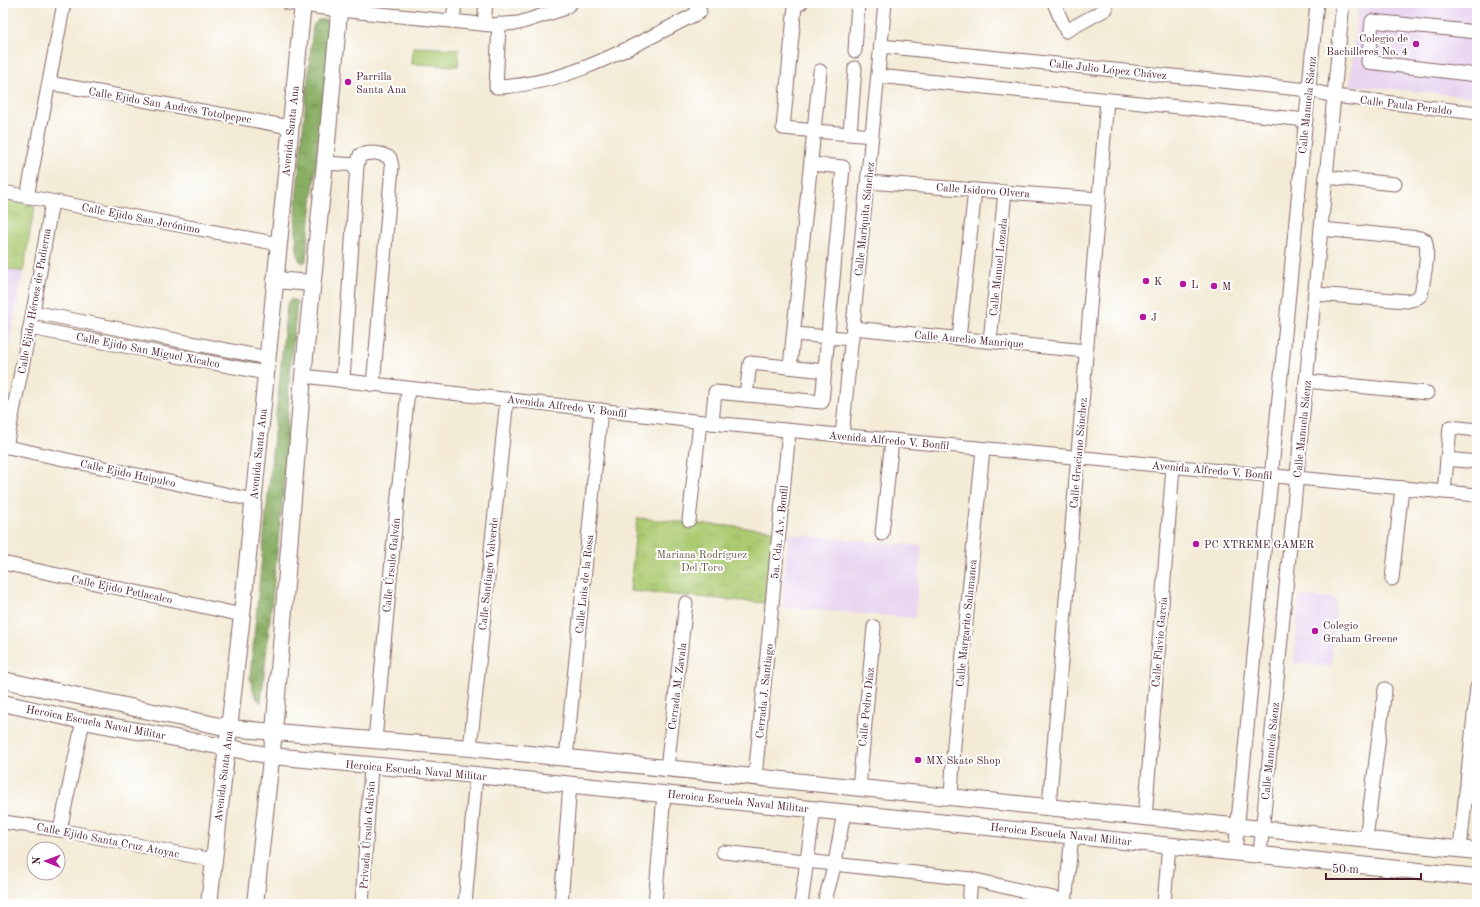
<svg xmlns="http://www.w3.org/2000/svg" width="1480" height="907" viewBox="0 0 1480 907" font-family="'Old Standard TT',serif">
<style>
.built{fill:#e7d2ef}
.grass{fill:url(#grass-tufts);stroke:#7b744e}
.forest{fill:url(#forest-crowns);stroke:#6a6647}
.pitch{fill:#acca71;stroke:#7b744e}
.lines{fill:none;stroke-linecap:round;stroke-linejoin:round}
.minor-casing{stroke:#856667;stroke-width:15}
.major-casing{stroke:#856667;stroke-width:18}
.minor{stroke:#fff;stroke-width:13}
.major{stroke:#fff;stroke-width:16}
.poi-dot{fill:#b5179e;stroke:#fff;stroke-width:1.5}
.labels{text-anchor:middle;stroke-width:4;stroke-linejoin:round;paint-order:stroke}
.poi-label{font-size:11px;fill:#4a1f2b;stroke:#fff;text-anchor:start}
.street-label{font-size:11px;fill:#4a1f2b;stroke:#fff}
.park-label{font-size:11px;fill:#6c5b44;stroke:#fff}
</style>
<defs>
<pattern id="grass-tufts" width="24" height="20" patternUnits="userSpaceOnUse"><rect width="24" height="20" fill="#acca71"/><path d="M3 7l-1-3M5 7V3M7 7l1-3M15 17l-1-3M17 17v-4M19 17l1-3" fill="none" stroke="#96ad62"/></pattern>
<pattern id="forest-crowns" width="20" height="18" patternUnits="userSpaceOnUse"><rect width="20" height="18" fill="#89ae63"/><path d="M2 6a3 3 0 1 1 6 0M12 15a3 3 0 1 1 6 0" fill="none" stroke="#728d52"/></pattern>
</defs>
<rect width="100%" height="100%" fill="#fff"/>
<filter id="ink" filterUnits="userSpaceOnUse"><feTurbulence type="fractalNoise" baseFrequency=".025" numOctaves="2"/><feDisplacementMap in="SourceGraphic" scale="8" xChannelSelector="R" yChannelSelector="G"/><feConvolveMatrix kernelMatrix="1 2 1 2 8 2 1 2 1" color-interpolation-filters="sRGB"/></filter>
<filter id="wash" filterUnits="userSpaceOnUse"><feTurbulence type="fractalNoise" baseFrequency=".012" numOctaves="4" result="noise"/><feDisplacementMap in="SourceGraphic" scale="16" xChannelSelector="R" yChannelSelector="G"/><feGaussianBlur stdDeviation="0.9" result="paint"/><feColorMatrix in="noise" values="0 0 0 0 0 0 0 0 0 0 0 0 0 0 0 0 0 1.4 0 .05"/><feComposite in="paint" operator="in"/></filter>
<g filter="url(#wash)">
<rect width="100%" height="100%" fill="#f3ebd6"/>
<!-- built -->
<g class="built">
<polygon points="1358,3 1477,3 1477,97 1350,85"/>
<polygon points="3,268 23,272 3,376"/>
<polygon points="788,534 922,546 915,618 782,607"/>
<polygon points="1299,596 1336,599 1331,666 1294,663"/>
</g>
<!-- grass -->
<g class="grass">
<polygon points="3,199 35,205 23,272 3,268"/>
<polygon points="637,518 773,530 766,603 630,591"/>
</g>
<!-- forest -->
<g class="forest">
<polygon points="318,20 326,20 330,24 306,261 303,263 299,260 297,251 295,212 313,26"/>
<polygon points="290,300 294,300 297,302 289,384 286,466 261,703 255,696 250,678 287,304"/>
</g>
<!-- pitch -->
<polygon class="pitch" points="413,47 459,49 458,66 412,64"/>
</g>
<g filter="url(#ink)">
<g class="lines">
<!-- minor casing -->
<g class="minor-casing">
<g id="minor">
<polyline points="288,3 339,10 491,25 519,23 563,9 571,3"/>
<polyline points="801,3 795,6 783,128 872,136"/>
<polyline points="1054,3 1066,31 1106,9 1105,3"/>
<polyline points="453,21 455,3"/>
<polyline points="484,24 486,3"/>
<path d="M499 24 496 87C570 85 635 44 700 12L695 3"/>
<polyline points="1477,32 1372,21 1368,62 1477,75"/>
<polyline points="881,46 1309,90 1334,96 1477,113"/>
<polyline points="855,51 858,3"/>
<polyline points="878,76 1306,120"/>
<polyline points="49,83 290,127"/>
<polyline points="850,134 855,68"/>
<polyline points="325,163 357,165"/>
<polyline points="1326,177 1395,184"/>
<polyline points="868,182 1099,199"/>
<polyline points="3,192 279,244"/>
<polyline points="27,197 64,3"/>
<path d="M1315 294 1407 301 1415 299 1421 295C1423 281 1430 252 1425 240L1420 238 1321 229"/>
<polyline points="33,312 268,358"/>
<polyline points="30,328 266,373"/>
<polyline points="853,328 1086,351"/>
<polyline points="794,334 852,339"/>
<polyline points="959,338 975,190"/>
<polyline points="990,341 1005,192"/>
<polyline points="790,367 820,71"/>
<polyline points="303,376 712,423 1477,495"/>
<path d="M343 381 357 165 360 155C372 152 379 152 390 158L392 167 373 385"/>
<polyline points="1306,381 1427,393"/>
<polyline points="746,395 750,363 825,371"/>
<polyline points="712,423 715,392 822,402 843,167 811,164"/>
<polyline points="842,436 885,3"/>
<polyline points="3,446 253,500"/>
<polyline points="6,447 33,312 52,202"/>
<polyline points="1447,459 1477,462"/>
<polyline points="1444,492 1450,427 1477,430"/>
<polyline points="689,520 700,422"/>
<polyline points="882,534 892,440"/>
<polyline points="3,563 242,615"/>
<polyline points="1392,579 1402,488"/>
<polyline points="375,740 408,389"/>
<polyline points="470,748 507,399"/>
<polyline points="566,758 601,410"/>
<polyline points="667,768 686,603"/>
<polyline points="755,777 789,431"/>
<polyline points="859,788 874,627"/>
<polyline points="951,797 954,745 983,449"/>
<polyline points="1049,807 1107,100"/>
<polyline points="1145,817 1173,467"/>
<polyline points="3,822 60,830 213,860"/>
<polyline points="60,830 83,721"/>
<polyline points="1366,839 1385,689"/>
<polyline points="1460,849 1477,687"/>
<polyline points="723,852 971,879 969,904"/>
<polyline points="1235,852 1317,3"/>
<polyline points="1260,854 1343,3"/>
<polyline points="971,879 1066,901"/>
<polyline points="362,904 371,767"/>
<polyline points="465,904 476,775"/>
<polyline points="561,904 570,784"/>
<polyline points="655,904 664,794"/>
<polyline points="801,904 814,809"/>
<polyline points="824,904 835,863 844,812"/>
<polyline points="1065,904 1072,835"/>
<polyline points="1164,904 1169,845"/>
</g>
</g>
<!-- major casing -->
<g class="major-casing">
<g id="major">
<polyline points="275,280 312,283"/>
<polyline points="3,680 229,728 470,748 1477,851"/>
<polyline points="3,703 83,721 272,756 476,775 1477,877"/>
<polyline points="209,904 242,615 303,3"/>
<polyline points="255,904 274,732 303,376 325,163 340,3"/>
</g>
</g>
<!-- minor -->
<use href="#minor" class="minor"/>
<!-- major -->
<use href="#major" class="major"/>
</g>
</g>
<!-- markers -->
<g class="poi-dot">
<circle cx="1416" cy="44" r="4"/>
<circle cx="348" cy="82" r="4"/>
<circle cx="1146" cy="281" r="4"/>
<circle cx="1183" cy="284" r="4"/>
<circle cx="1214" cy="286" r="4"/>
<circle cx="1143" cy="317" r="4"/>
<circle cx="1196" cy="544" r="4"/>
<circle cx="1315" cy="631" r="4"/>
<circle cx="918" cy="760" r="4"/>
</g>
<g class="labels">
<!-- poi labels -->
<g class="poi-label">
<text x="1408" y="42" text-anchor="end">Colegio de<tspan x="1408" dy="13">Bachilleres No. 4</tspan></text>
<text x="356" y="80">Parrilla<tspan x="356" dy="13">Santa Ana</tspan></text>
<text x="1154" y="285">K</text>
<text x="1191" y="288">L</text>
<text x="1222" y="290">M</text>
<text x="1151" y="321">J</text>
<text x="1204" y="548">PC XTREME GAMER</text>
<text x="1323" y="629">Colegio<tspan x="1323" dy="13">Graham Greene</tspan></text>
<text x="926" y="764">MX Skate Shop</text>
</g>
<!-- street labels -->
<g class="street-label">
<text transform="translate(1108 69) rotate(6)" y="4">Calle Julio López Chávez</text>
<text transform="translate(170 105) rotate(10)" y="4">Calle Ejido San Andrés Totolpepec</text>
<text transform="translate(1307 105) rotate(-84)" y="4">Calle Manuela Sáenz</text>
<text transform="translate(1406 105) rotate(7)" y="4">Calle Paula Peraldo</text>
<text transform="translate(290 131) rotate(-84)" y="4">Avenida Santa Ana</text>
<text transform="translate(983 190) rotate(4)" y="4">Calle Isidoro Olvera</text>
<text transform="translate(141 218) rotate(11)" y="4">Calle Ejido San Jerónimo</text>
<text transform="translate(864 219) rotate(-84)" y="4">Calle Mariquita Sánchez</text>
<text transform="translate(998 267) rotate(-84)" y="4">Calle Manuel Lozada</text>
<text transform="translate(34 301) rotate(-80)" y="4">Calle Ejido Héroes de Padierna</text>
<text transform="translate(969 339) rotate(5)" y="4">Calle Aurelio Manrique</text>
<text transform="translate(148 350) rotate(11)" y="4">Calle Ejido San Miguel Xicalco</text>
<text transform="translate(567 406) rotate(7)" y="4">Avenida Alfredo V. Bonfil</text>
<text transform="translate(1302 429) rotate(-84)" y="4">Calle Manuela Sáenz</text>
<text transform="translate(889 440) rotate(5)" y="4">Avenida Alfredo V. Bonfil</text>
<text transform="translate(1078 453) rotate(-85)" y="4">Calle Graciano Sánchez</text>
<text transform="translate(258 454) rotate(-84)" y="4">Avenida Santa Ana</text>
<text transform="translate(1212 470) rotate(5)" y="4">Avenida Alfredo V. Bonfil</text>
<text transform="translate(128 473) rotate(12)" y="4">Calle Ejido Huipulco</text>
<text transform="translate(779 532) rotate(-84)" y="4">5a. Cda. A.v. Bonfil</text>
<text transform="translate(391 565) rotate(-84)" y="4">Calle Úrsulo Galván</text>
<text transform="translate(488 574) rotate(-84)" y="4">Calle Santiago Valverde</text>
<text transform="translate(584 584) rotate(-84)" y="4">Calle Luis de la Rosa</text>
<text transform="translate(122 589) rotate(12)" y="4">Calle Ejido Petlacalco</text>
<text transform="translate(966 623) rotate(-84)" y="4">Calle Margarito Salamanca</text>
<text transform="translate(1159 642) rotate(-85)" y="4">Calle Flavio García</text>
<text transform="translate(677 686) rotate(-83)" y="4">Cerrada M. Zavala</text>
<text transform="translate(764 691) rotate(-84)" y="4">Cerrada J. Santiago</text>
<text transform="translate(866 707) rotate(-84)" y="4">Calle Pedro Díaz</text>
<text transform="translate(96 722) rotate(11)" y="4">Heroica Escuela Naval Militar</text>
<text transform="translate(1270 751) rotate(-84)" y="4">Calle Manuela Sáenz</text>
<text transform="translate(416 770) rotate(5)" y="4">Heroica Escuela Naval Militar</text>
<text transform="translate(223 776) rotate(-83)" y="4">Avenida Santa Ana</text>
<text transform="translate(738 801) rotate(6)" y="4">Heroica Escuela Naval Militar</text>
<text transform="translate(1061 834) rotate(6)" y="4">Heroica Escuela Naval Militar</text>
<text transform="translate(367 835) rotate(-86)" y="4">Privada Úrsulo Galván</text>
<text transform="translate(108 840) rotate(11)" y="4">Calle Ejido Santa Cruz Atoyac</text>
</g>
<!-- park labels -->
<g class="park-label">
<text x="702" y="558">Mariana Rodríguez<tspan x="702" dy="13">Del Toro</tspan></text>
</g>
</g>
<!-- margin -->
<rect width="1480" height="907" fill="none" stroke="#fff" stroke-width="16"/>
<!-- north arrow -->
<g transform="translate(46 861) rotate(271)"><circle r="19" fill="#ffffff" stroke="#b7a5aa"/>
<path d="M0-3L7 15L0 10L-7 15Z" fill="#b5179e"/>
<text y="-6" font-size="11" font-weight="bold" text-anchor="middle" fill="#4a1f2b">N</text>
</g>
<!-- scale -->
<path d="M1326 873v6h95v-6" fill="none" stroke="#4a1f2b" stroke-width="2"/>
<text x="1332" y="873" font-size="12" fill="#4a1f2b" stroke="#ffffff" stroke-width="3" paint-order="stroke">50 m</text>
</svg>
